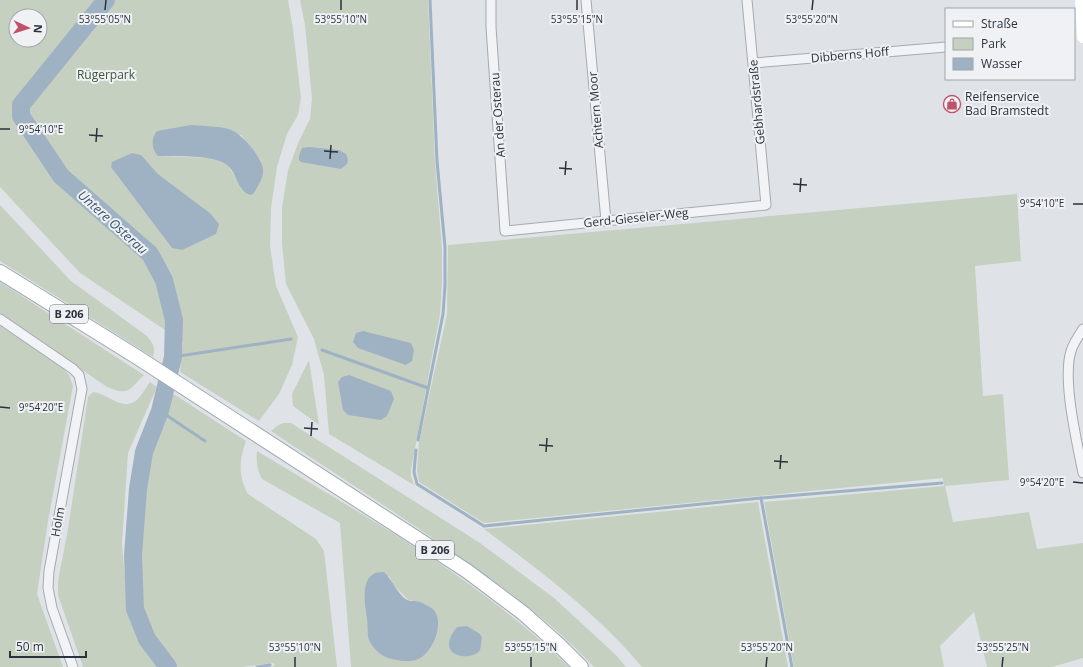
<svg xmlns="http://www.w3.org/2000/svg" width="1083" height="667" viewBox="0 0 1083 667" font-family="'Open Sans',sans-serif">
<style>
.green{fill:#c6d0c1;fill-rule:evenodd}
.water{fill:#9eb2c3}
.lines{fill:none;stroke-linecap:round;stroke-linejoin:round}
.stream{stroke:#9eb2c3;stroke-width:3}
.river{stroke:#9eb2c3;stroke-width:18}
.street-casing{stroke:#a5aab0;stroke-width:11}
.primary-casing{stroke:#a0a8b1;stroke-width:16}
.street{stroke:#f2f3f6;stroke-width:9}
.secondary{stroke:#fff;stroke-width:12}
.primary{stroke:#fff;stroke-width:14}
.ticks{fill:none;stroke:#2a323c;stroke-width:1.5}
.labels{text-anchor:middle;stroke-width:4;stroke-linejoin:round;paint-order:stroke}
.shield{fill:#eff1f5;stroke:#656b74;stroke-width:1}
.shield-label{font-size:11px;font-weight:bold;fill:#2a323c}
.street-label{font-size:12px;fill:#2a323c;stroke:#eff1f5}
.park-label{font-size:12px;fill:#405639;stroke:#eff1f5}
.poi-label{font-size:12px;fill:#2a323c;stroke:#eff1f5;text-anchor:start}
.water-label{font-size:13px;font-style:italic;fill:#39536b;stroke:#eff1f5}
.ticks-label{font-size:10px;text-anchor:middle;fill:#2a323c;stroke:#eff1f5;stroke-width:4;stroke-linejoin:round;paint-order:stroke}
</style>
<rect width="100%" height="100%" fill="#dfe3e7"/>
<!-- green -->
<g class="green">
<path d="M0 0H288L293 29 301 98 298 115 287 134 277 167 271 208 270 246 276 286 298 337 292 365 279 394 259 421 180 372 183 342 80 273 0 187ZM16 16H40V40H16ZM241 135 260 159 263 169 242 189 228 165 212 158 158 156ZM132 153 141 156 158 174 210 213 219 224Z"/>
<polygon points="300,0 428,0 435,161 442,248 442,284 440,314 411,470 411,476 414,485 329,434 324,375 314,339 286,284 282,244 282,208 288,170 299,141 310,119 312,99 305,25"/>
<polygon points="1017,194 1021,261 975,266 983,396 1003,394 1009,480 945,486 953,522 1029,512 1037,549 1083,543 1083,658 1052,667 987,667 974,612 940,646 944,667 794,667 764,502 944,486 943,478 484,523 419,482 417,471 419,442 447,314 448,245"/>
<path d="M0 205 71 281 147 336C153 343 156 348 153 357L0 261Z"/>
<path d="M0 282 144 375C129 390 129 396 107 387L0 313Z"/>
<polygon points="0,326 63,368 69,375 73,386 48,521 37,594 63,667 0,667"/>
<polygon points="309,360 319,425 293,406 292,394"/>
<path d="M150 382 157 387 128 453 122 544 128 608 141 641 161 667H83L58 595V581L68 529 88 397 93 392C107 393 122 412 137 400 142 395 146 387 150 382Z"/>
<path d="M169 391 246 441C239 461 238 475 248 494L316 539 324 551 337 667H269L275 666 273 663 242 667H175L151 637 139 608 132 542 141 455Z"/>
<path d="M283 423H291L480 543 554 598 616 655 626 667H594C550 620 498 583 445 547 388 507 329 470 271 431L277 426Z"/>
<path d="M257 451C366 517 478 578 569 667H351L340 523 262 479C257 469 256 462 257 451ZM389 576 394 585 408 600 420 602 433 610 364 592Z"/>
<path d="M758 502 788 667H642C597 613 540 571 484 529Z"/>
</g>
<!-- water -->
<g class="water">
<path d="M191 125C201 126 223 126 231 130 242 134 263 158 263 170 264 178 257 187 254 193L251 195C237 192 237 172 227 165 212 154 177 157 158 156 151 149 151 138 157 131Z"/>
<polygon points="309,147 339,150 346,154 348,160 347,164 341,169 301,162 299,160 299,156 302,148"/>
<polygon points="132,153 141,155 158,174 210,213 219,224 216,234 182,250 172,248 111,167 112,162"/>
<polygon points="363,331 411,343 414,350 412,361 406,365 358,348 353,342 356,333"/>
<polygon points="349,375 391,391 394,399 387,416 381,420 348,415 343,410 338,382 342,377"/>
<path d="M384 572C392 579 398 595 407 600 411 602 416 600 420 602 423 603 430 607 433 609 446 623 432 655 416 660 409 662 399 661 392 659 382 657 373 649 369 640 367 634 368 625 367 619 366 606 359 581 375 573 377 572 381 572 384 572Z"/>
<path d="M467 626 480 634 482 638C481 641 481 647 480 650 473 662 432 658 457 627Z"/>
</g>
<g class="lines">
<!-- stream -->
<g class="stream">
<polyline points="322,350 428,388"/>
<polyline points="173,357 291,339"/>
<polyline points="160,411 205,441"/>
<polyline points="418,440 443,314 445,286 445,247 437,161 430,0"/>
<polyline points="416,450 414,472 417,484 484,526 761,498 942,483"/>
<polyline points="761,498 792,667"/>
<polyline points="257,667 270,665"/>
</g>
<!-- river -->
<polyline class="river" points="106,0 21,105 21,116 61,176 150,254 164,280 174,320 173,357 160,411 144,452 138,489 133,555 135,609 147,639 168,667"/>
<!-- street casing -->
<g class="street-casing">
<g id="street">
<polyline points="491,0 491,27 505,231 766,205 747,0"/>
<polyline points="586,0 606,221"/>
<polyline points="754,63 946,47"/>
<polyline points="0,319 73,369 79,375 82,389 49,571 48,588 52,608 73,667"/>
<path d="M1083 329C1079 335 1073 344 1071 351 1062 380 1077 442 1083 473"/>
</g>
</g>
<!-- primary casing -->
<g class="primary-casing">
<polyline id="primary" points="0,272 137,357 467,571 523,613 559,645 581,667"/>
</g>
<!-- street -->
<use href="#street" class="street"/>
<!-- secondary -->
<polyline class="secondary" points="1081,0 1083,37"/>
<!-- primary -->
<use href="#primary" class="primary"/>
</g>
<!-- ticks -->
<path class="ticks" d="M105 10 106 0M341 10V0M577 10V0M812 10 813 0M0 129H10M89 135 103 136M96 142 97 128M324 151 338 152M330 159 331 145M559 168 572 169M565 175 566 161M793 184 807 185M800 192 801 178M1073 204H1083M0 407 10 408M304 428 318 429M311 436 312 422M539 445 553 446M546 452 547 438M774 461 788 462M780 469 781 455M1073 482 1083 483M295 667V657M531 667V657M766 667 767 657M1002 667 1003 657"/>
<!-- icons -->
<defs>
<g id="shop-ring" transform="scale(0.9)"><circle r="9.5" fill="#eff1f5" stroke="#be5269" stroke-width="1.5"/><path d="M-5-2.5h2.3a2.7 3.5 0 0 1 5.4 0H5L5.5 6h-11ZM-1.5-2.5h3a1.5 2.3 0 0 0-3 0Z" fill="#be5269"/></g>
</defs>
<g fill-rule="evenodd">
<use href="#shop-ring" x="952" y="104"/>
</g>
<g class="labels">
<!-- shield labels -->
<g class="shield">
<rect x="50" y="305" width="38" height="18" rx="3"/>
<rect x="416" y="541" width="38" height="18" rx="3"/>
</g>
<g class="shield-label">
<text x="69" y="318">B 206</text>
<text x="435" y="554">B 206</text>
</g>
<!-- street labels -->
<g class="street-label">
<text transform="translate(850 55) rotate(-5)" y="4">Dibberns Hoff</text>
<text transform="translate(757 102) rotate(-95)" y="4">Gebhardstraße</text>
<text transform="translate(596 110) rotate(-95)" y="4">Achtern Moor</text>
<text transform="translate(498 115) rotate(-94)" y="4">An der Osterau</text>
<text transform="translate(636 218) rotate(-6)" y="4">Gerd-Gieseler-Weg</text>
<text transform="translate(58 522) rotate(-80)" y="4">Holm</text>
</g>
<!-- park labels -->
<g class="park-label">
<text x="106" y="79">Rügerpark</text>
</g>
<!-- poi labels -->
<g class="poi-label">
<text x="965" y="101">Reifenservice<tspan x="965" dy="14">Bad Bramstedt</tspan></text>
</g>
<!-- water labels -->
<g class="water-label">
<text transform="translate(113 222) rotate(42)" y="5">Untere Osterau</text>
</g>
</g>
<g class="ticks-label">
<text x="105" y="23">53°55'05"N</text>
<text x="341" y="23">53°55'10"N</text>
<text x="577" y="23">53°55'15"N</text>
<text x="812" y="23">53°55'20"N</text>
<text x="41" y="133">9°54'10"E</text>
<text x="1042" y="207">9°54'10"E</text>
<text x="41" y="411">9°54'20"E</text>
<text x="1042" y="486">9°54'20"E</text>
<text x="295" y="651">53°55'10"N</text>
<text x="531" y="651">53°55'15"N</text>
<text x="767" y="651">53°55'20"N</text>
<text x="1003" y="651">53°55'25"N</text>
</g>
<!-- legend -->
<rect x="945" y="8" width="130" height="72" fill="#eff1f5" stroke="#a0a5ab"/>
<rect x="953" y="21" width="20" height="6" fill="#ffffff" stroke="#a0a5ab"/>
<text x="981" y="28" font-size="12" fill="#2a323c">Straße</text>
<rect x="953" y="38" width="20" height="12" fill="#c6d0c1" stroke="#a0a5ab"/>
<text x="981" y="48" font-size="12" fill="#2a323c">Park</text>
<rect x="953" y="58" width="20" height="12" fill="#9eb2c3" stroke="#a0a5ab"/>
<text x="981" y="68" font-size="12" fill="#2a323c">Wasser</text>
<!-- north arrow -->
<g transform="translate(28 28) rotate(94)"><circle r="19" fill="#eff1f5" stroke="#a0a5ab"/>
<path d="M0-3L7 15L0 10L-7 15Z" fill="#be5269"/>
<text y="-6" font-size="11" font-weight="bold" text-anchor="middle" fill="#2a323c">N</text>
</g>
<!-- scale -->
<path d="M10 651v6h76v-6" fill="none" stroke="#2a323c" stroke-width="2"/>
<text x="16" y="651" font-size="12" fill="#2a323c" stroke="#eff1f5" stroke-width="3" paint-order="stroke">50 m</text>
</svg>
